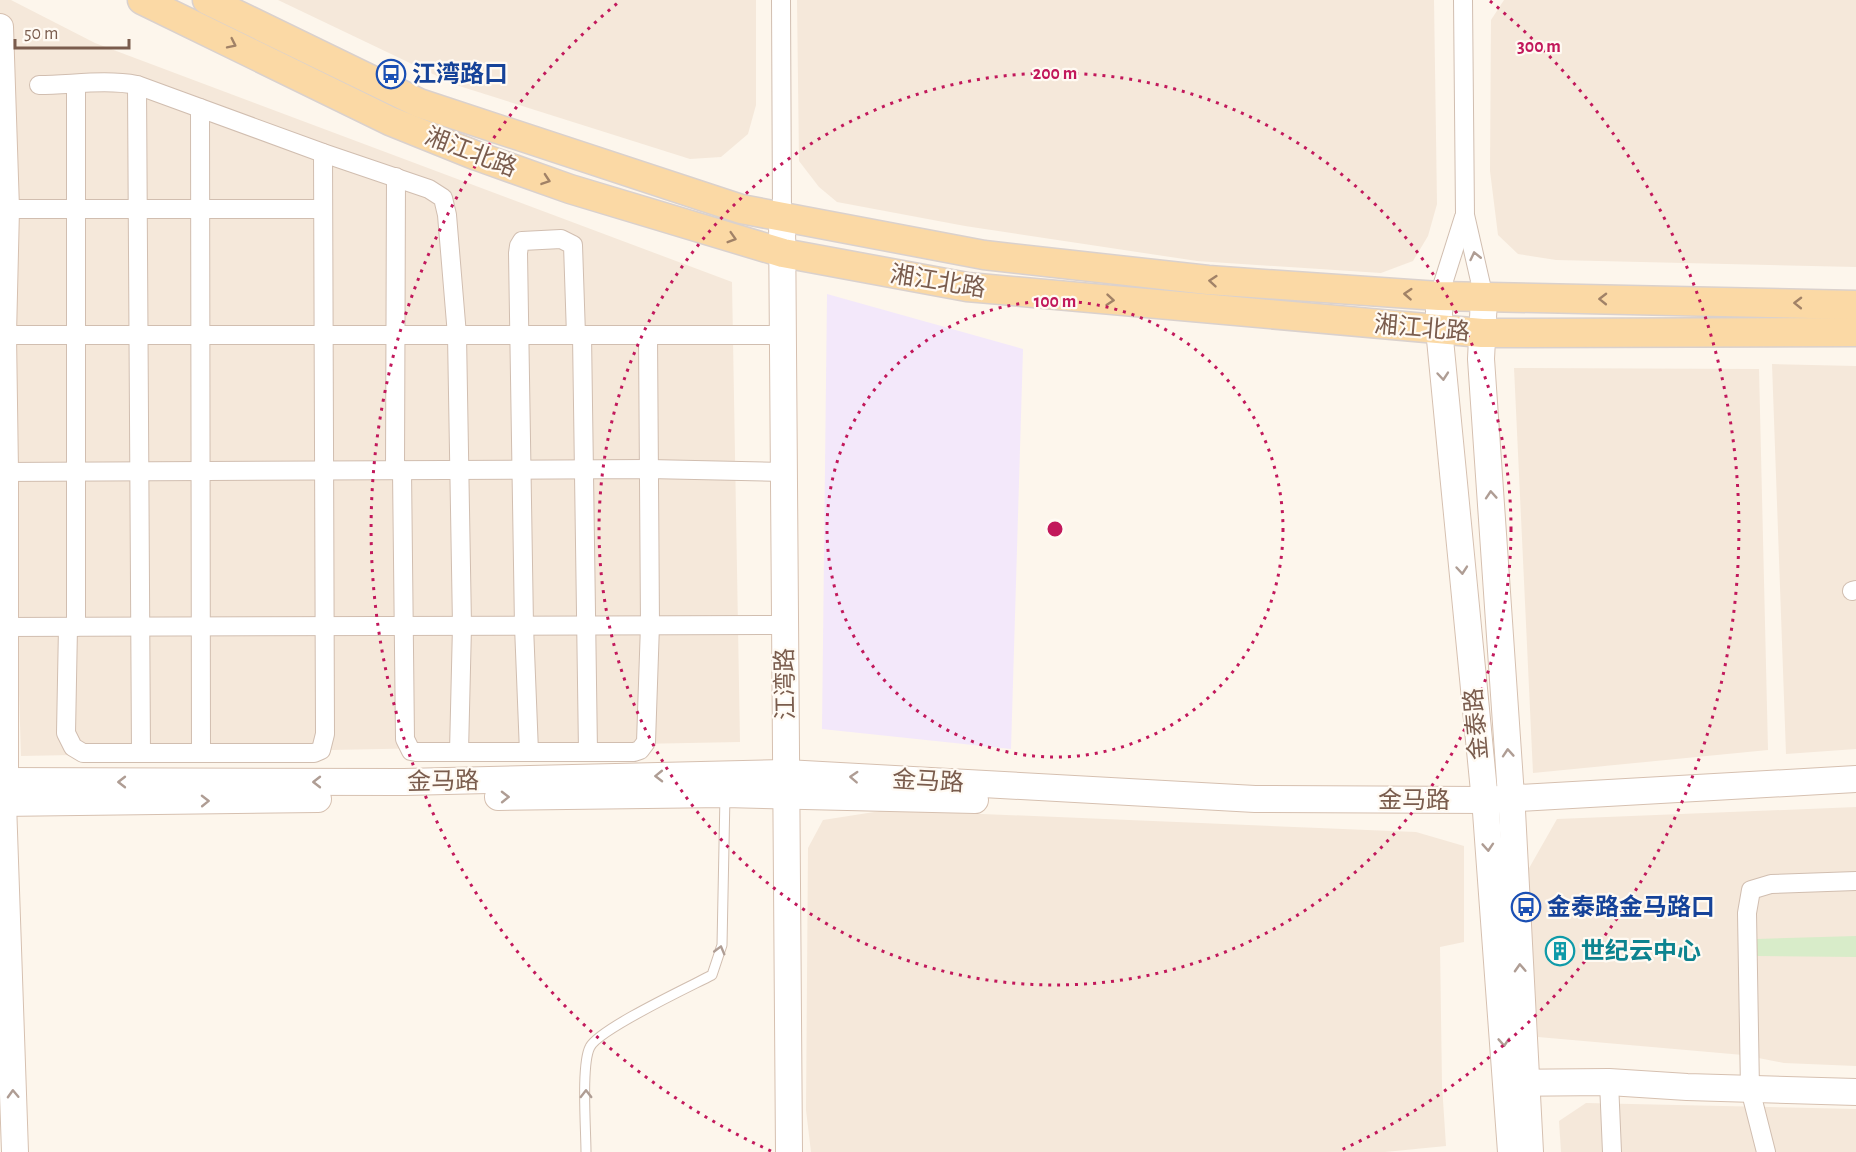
<svg xmlns="http://www.w3.org/2000/svg" width="1856" height="1152" viewBox="0 0 1856 1152" font-family="'Alegreya Sans','Noto Sans SC',sans-serif">
<style>
.residential{fill:#f5e8da}
.education{fill:#f3e8fa}
.green{fill:#d8ecc9}
.lines{fill:none;stroke-linecap:round;stroke-linejoin:round}
.lane-casing{stroke:#d1beb0;stroke-width:11}
.street-casing{stroke:#d1beb0;stroke-width:20}
.secondary-casing{stroke:#d6c0b0;stroke-width:28}
.primary-casing{stroke:#dad1cd;stroke-width:31}
.lane{stroke:#fff;stroke-width:9}
.street{stroke:#fff;stroke-width:18}
.secondary{stroke:#fff;stroke-width:26}
.primary{stroke:#fbd9a5;stroke-width:28}
.oneway{stroke:#a18267}
.oneway2{stroke:#af9d94}
.ring{fill:none;stroke:#c2185b;stroke-width:3;stroke-dasharray:3 6}
.labels{text-anchor:middle;stroke-width:4.5;stroke-linejoin:round;paint-order:stroke}
.transit-label{font-size:24px;font-weight:bold;fill:#164399;stroke:#fffaf3;text-anchor:start}
.street-label{font-size:24px;fill:#7a5c4d;stroke:#fffaf3}
.culture-label{font-size:24px;font-weight:bold;fill:#0d838f;stroke:#fffaf3;text-anchor:start}
.centre{fill:#c2185b;stroke:#fffaf3;stroke-width:3}
.ring-label{font-size:18px;text-anchor:middle;font-weight:bold;fill:#c2185b;stroke:#fffaf3;stroke-width:4.5;stroke-linejoin:round;paint-order:stroke}
</style>
<rect width="100%" height="100%" fill="#fdf6ec"/>
<!-- residential -->
<g class="residential">
<polygon points="0,0 11,0 95,43 732,282 740,742 21,756 7,315 0,315"/>
<polygon points="278,0 756,0 756,105 748,134 721,157 690,159 456,85"/>
<polygon points="797,0 1434,0 1437,204 1428,236 1413,261 1381,273 1197,261 965,226 837,202 819,187 799,161"/>
<polygon points="1504,0 1856,0 1856,267 1556,260 1518,254 1498,235 1490,171 1491,20"/>
<polygon points="1772,364 1856,366 1856,749 1786,754"/>
<polygon points="1514,368 1759,369 1768,750 1533,773"/>
<polygon points="1856,807 1856,1066 1784,1063 1743,1055 1538,1037 1528,870 1557,819"/>
<polygon points="887,810 1416,832 1464,846 1464,942 1440,947 1442,1085 1446,1146 1385,1152 811,1152 806,1110 808,848 823,820"/>
<polygon points="1586,1103 1856,1109 1856,1152 1561,1152 1559,1121"/>
</g>
<!-- education -->
<polygon class="education" points="827,294 1023,349 1011,749 822,729"/>
<!-- green -->
<polygon class="green" points="1856,936 1856,957 1757,956 1756,939"/>
<g class="lines">
<!-- lane casing -->
<g class="lane-casing">
<path id="lane" d="M586 1152C586 1130 581 1064 590 1047 599 1029 689 987 712 975L722 945 725 795"/>
</g>
<!-- street casing -->
<g class="street-casing">
<g id="street">
<polyline points="781,0 782,216"/>
<polyline points="1463,0 1465,215 1484,298"/>
<path d="M39 85C71 85 105 79 137 85L323 153 429 189 443 198 447 215 457 335 462 626 459 752"/>
<polyline points="137,85 141,753"/>
<polyline points="200,108 201,753"/>
<polyline points="0,209 322,209"/>
<polyline points="1439,296 1464,217"/>
<polyline points="0,335 783,335"/>
<polyline points="582,335 588,752"/>
<polyline points="395,470 396,177"/>
<polyline points="402,470 405,739 411,751 416,752 634,752 640,750 646,742 650,625 648,335"/>
<polyline points="0,472 649,469 784,472"/>
<polyline points="1852,591 1856,590"/>
<polyline points="0,627 785,625"/>
<polyline points="68,627 66,733 73,747 83,753 314,753 321,750 325,734 323,153"/>
<polyline points="76,627 76,85"/>
<polyline points="529,752 524,626 518,253 519,246 522,241 561,239 573,245 576,335"/>
<polyline points="1609,1082 1612,1152"/>
<polyline points="1766,1152 1750,1089 1747,913 1751,890 1771,884 1856,881"/>
</g>
</g>
<!-- secondary casing -->
<g class="secondary-casing">
<g id="secondary">
<polyline points="0,27 6,209 3,335 5,472 5,781 3,803 15,1152"/>
<polyline points="782,216 789,1152"/>
<polyline points="1439,296 1439,329 1486,812 1511,1152"/>
<polyline points="1484,298 1481,359 1512,811 1530,1152"/>
<polyline points="0,781 404,782 786,773 1255,799 1484,800 1856,779"/>
<polyline points="498,797 725,794 975,800"/>
<polyline points="0,803 318,799"/>
<polyline points="1510,1083 1609,1082 1687,1087 1856,1092"/>
</g>
</g>
<!-- primary casing -->
<g class="primary-casing">
<g id="primary">
<polyline points="142,0 390,121 477,156 570,189 783,253 967,287 1482,333 1856,332"/>
<polyline points="207,0 419,103 741,209 984,255 1208,280 1439,296 1856,305"/>
</g>
</g>
<!-- lane -->
<use href="#lane" class="lane"/>
<!-- street -->
<use href="#street" class="street"/>
<!-- secondary -->
<use href="#secondary" class="secondary"/>
<!-- primary -->
<use href="#primary" class="primary"/>
</g>
<!-- one-way arrows -->
<defs><path id="oneway-chevron" d="M-2-3.5L2.5 0L-2 3.5" fill="none" stroke-width="1.6" stroke-linecap="round" stroke-linejoin="round" transform="scale(1.5)"/></defs>
<g class="oneway">
<use href="#oneway-chevron" transform="translate(232 44) rotate(26)"/>
<use href="#oneway-chevron" transform="translate(546 180) rotate(19)"/>
<use href="#oneway-chevron" transform="translate(732 238) rotate(17)"/>
<use href="#oneway-chevron" transform="translate(1213 281) rotate(-175)"/>
<use href="#oneway-chevron" transform="translate(1408 294) rotate(-176)"/>
<use href="#oneway-chevron" transform="translate(1603 299) rotate(-179)"/>
<use href="#oneway-chevron" transform="translate(1110 300) rotate(5)"/>
<use href="#oneway-chevron" transform="translate(1798 303) rotate(-179)"/>
</g>
<g class="oneway2">
<use href="#oneway-chevron" transform="translate(1475 256) rotate(-103)"/>
<use href="#oneway-chevron" transform="translate(1443 376) rotate(85)"/>
<use href="#oneway-chevron" transform="translate(1491 495) rotate(-94)"/>
<use href="#oneway-chevron" transform="translate(1462 570) rotate(85)"/>
<use href="#oneway-chevron" transform="translate(1508 753) rotate(-94)"/>
<use href="#oneway-chevron" transform="translate(659 776) rotate(179)"/>
<use href="#oneway-chevron" transform="translate(854 777) rotate(-177)"/>
<use href="#oneway-chevron" transform="translate(122 782) rotate(-180)"/>
<use href="#oneway-chevron" transform="translate(317 782) rotate(-180)"/>
<use href="#oneway-chevron" transform="translate(505 797) rotate(-1)"/>
<use href="#oneway-chevron" transform="translate(205 801) rotate(-1)"/>
<use href="#oneway-chevron" transform="translate(1488 847) rotate(86)"/>
<use href="#oneway-chevron" transform="translate(720 950) rotate(-75)"/>
<use href="#oneway-chevron" transform="translate(1520 968) rotate(-93)"/>
<use href="#oneway-chevron" transform="translate(1504 1042) rotate(86)"/>
<use href="#oneway-chevron" transform="translate(13 1094) rotate(-92)"/>
<use href="#oneway-chevron" transform="translate(586 1094) rotate(-90)"/>
</g>
<!-- distance rings -->
<g class="ring">
<circle cx="1055" cy="529" r="228"/>
<circle cx="1055" cy="529" r="456"/>
<path d="M771 1151A684 684 0 0 1 620 1M1490 1A684 684 0 0 1 1339 1151"/>
</g>
<!-- icons -->
<defs>
<g id="bus-ring" transform="scale(1.5)"><circle r="9.5" fill="#fffaf3" stroke="#1a4fb4" stroke-width="1.5"/><path d="M-5-6H5V4H4V6H2V4H-2V6H-4V4H-5ZM-3.5-4V0h7V-4ZM-3.5 1.2v1.5H-2V1.2ZM2 1.2v1.5H3.5V1.2Z" fill="#1a4fb4"/></g>
<g id="building-ring" transform="scale(1.5)"><circle r="9.5" fill="#fffaf3" stroke="#0f9aa8" stroke-width="1.5"/><path d="M-4-6H4V6H1V3H-1V6H-4ZM-2.5-4.3h1.7v1.8h-1.7ZM.8-4.3h1.7v1.8H.8ZM-2.5-1h1.7V.8h-1.7ZM.8-1h1.7V.8H.8Z" fill="#0f9aa8"/></g>
</defs>
<g fill-rule="evenodd">
<use href="#bus-ring" x="391" y="74"/>
<use href="#bus-ring" x="1526" y="907"/>
<use href="#building-ring" x="1560" y="951"/>
</g>
<g class="labels">
<!-- transit labels -->
<g class="transit-label">
<text x="412" y="82">江湾路口</text>
<text x="1547" y="915">金泰路金马路口</text>
</g>
<!-- street labels -->
<g class="street-label">
<text transform="translate(471 152) rotate(21)" y="8">湘江北路</text>
<text transform="translate(938 281) rotate(9)" y="8">湘江北路</text>
<text transform="translate(1422 328) rotate(5)" y="8">湘江北路</text>
<text transform="translate(785 684) rotate(-91)" y="8">江湾路</text>
<text transform="translate(1476 724) rotate(-95)" y="8">金泰路</text>
<text transform="translate(443 781) rotate(-1)" y="8">金马路</text>
<text transform="translate(928 781) rotate(3)" y="8">金马路</text>
<text x="1414" y="808">金马路</text>
</g>
<!-- culture labels -->
<g class="culture-label">
<text x="1581" y="959">世纪云中心</text>
</g>
</g>
<circle cx="1055" cy="529" r="9" class="centre"/>
<g class="ring-label">
<text x="1539" y="52">300 m</text>
<text x="1055" y="79">200 m</text>
<text x="1055" y="307">100 m</text>
</g>
<!-- scale -->
<path d="M15 39v9h114v-9" fill="none" stroke="#7a5c4d" stroke-width="3"/>
<text x="24" y="39" font-size="18" fill="#7a5c4d" stroke="#fffaf3" stroke-width="4.5" paint-order="stroke">50 m</text>
</svg>
